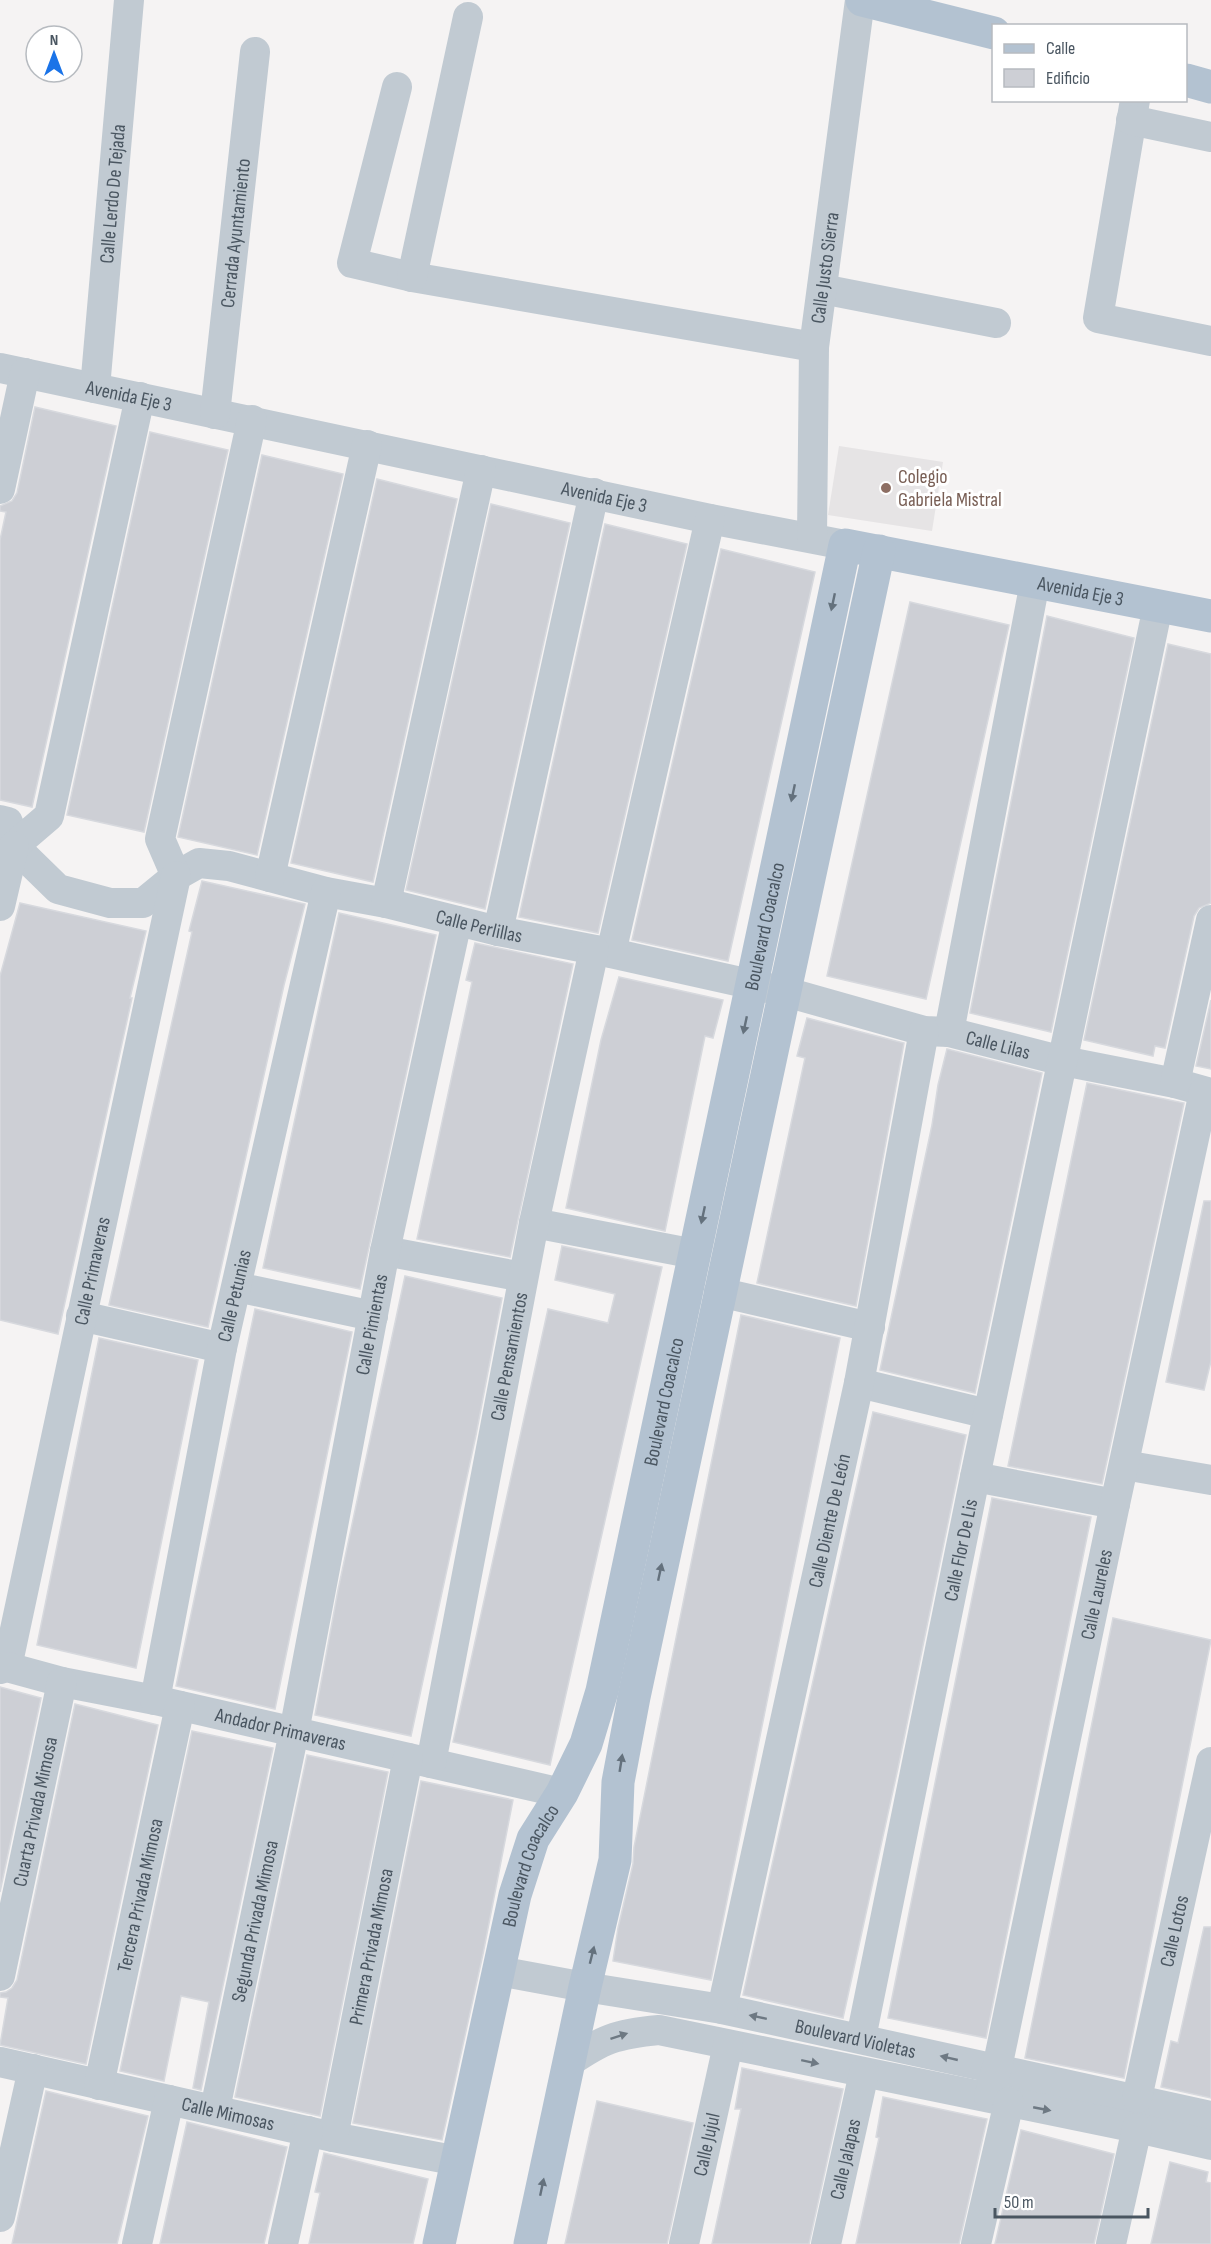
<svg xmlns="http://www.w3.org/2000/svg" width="1211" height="2244" viewBox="0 0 1211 2244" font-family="'Sofia Sans Condensed',sans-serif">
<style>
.education{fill:#e6e4e5}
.building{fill:#cdcfd5;stroke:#d7d9de;stroke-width:1.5}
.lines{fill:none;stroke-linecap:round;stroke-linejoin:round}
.minor{stroke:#c1cad2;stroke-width:30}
.major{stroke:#b3c2d1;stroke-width:33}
.oneway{fill:#64717d}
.oneway2{fill:#6e7983}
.education-dot{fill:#8d6e63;stroke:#fff;stroke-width:2}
.labels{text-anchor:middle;stroke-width:6;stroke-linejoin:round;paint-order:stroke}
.street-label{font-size:20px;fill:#4a5661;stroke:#fff}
.education-label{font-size:20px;fill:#785e54;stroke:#fff;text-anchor:start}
</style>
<rect width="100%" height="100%" fill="#f5f3f3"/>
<!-- education -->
<polygon class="education" points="839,446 943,462 932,531 828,515"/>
<!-- building -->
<g class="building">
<polygon points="35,407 116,426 32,807 0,800 0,540 6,512 0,511 0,506 12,501 17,493"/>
<polygon points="150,432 228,450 144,832 67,815"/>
<polygon points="262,455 343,474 257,855 178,837"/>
<polygon points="377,479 457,499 373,882 291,863"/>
<polygon points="491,504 570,523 485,909 406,890"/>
<polygon points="605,524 687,544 598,933 519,917"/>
<polygon points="721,549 815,572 728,961 632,940"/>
<polygon points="910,602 1009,625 926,999 827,976"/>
<polygon points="1047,616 1134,638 1051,1032 970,1013"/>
<polygon points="1168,644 1211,654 1211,903 1199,908 1194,916 1165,1048 1155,1046 1153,1056 1084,1040"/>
<polygon points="202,881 305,904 284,985 208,1327 109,1305 192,932 189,931"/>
<polygon points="20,903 146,931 130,998 132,998 58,1334 0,1320 0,976"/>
<polygon points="339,913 436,935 360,1289 263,1268"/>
<polygon points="475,943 573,964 510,1257 417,1239 472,982 466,980"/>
<polygon points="619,977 723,1000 713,1038 705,1036 665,1231 566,1208 601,1040"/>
<polygon points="1211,1000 1211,1069 1196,1066"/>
<polygon points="807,1018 904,1043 856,1306 757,1283 805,1058 797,1056"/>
<polygon points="947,1049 1042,1073 975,1393 880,1370 932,1125 938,1085"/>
<polygon points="1087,1083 1184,1103 1102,1484 1008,1466"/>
<polygon points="1204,1201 1211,1201 1211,1361 1204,1390 1166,1382"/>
<polygon points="562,1246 662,1267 550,1765 453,1742 548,1309 608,1323 615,1294 555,1280"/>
<polygon points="405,1276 502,1298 476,1435 411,1736 315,1715 338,1590"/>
<polygon points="255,1309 352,1332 275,1709 176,1686"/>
<polygon points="741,1315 840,1338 711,1980 613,1961 618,1928 633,1864 634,1847"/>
<polygon points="99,1338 198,1360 136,1668 37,1645"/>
<polygon points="873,1412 966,1435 898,1768 843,2018 743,1995"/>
<polygon points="992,1498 1091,1517 986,2038 888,2018"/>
<polygon points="1113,1618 1211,1640 1124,2078 1025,2058"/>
<polygon points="0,1687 41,1698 0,1892"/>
<polygon points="75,1704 158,1725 86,2064 0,2045 8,1998 0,1997 0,1993 6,1992 12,1988 17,1980"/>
<polygon points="192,1731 273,1748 201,2090 193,2088 209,2002 181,1996 164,2081 120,2071"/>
<polygon points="307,1755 388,1772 320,2116 235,2097"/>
<polygon points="421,1781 513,1800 483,1954 442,2140 353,2123"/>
<polygon points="1204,1927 1211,1927 1211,2098 1161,2087 1171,2041 1178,2043"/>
<polygon points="742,2068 843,2089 809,2244 712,2244 741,2109 735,2109"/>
<polygon points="46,2091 148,2116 117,2244 12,2244"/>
<polygon points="883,2097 987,2119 959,2244 856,2244 879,2138 876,2137"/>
<polygon points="597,2101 693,2123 667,2244 565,2244"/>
<polygon points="187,2122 287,2147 264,2244 160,2244"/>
<polygon points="1021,2130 1114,2154 1094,2244 995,2244"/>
<polygon points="324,2153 428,2179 413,2244 309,2244 320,2193 315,2192"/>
<polygon points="1170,2162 1208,2172 1206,2182 1211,2183 1211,2244 1151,2244"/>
</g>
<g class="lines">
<!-- minor -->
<g class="minor">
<polyline points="397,87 352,263 412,277 814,347"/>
<polyline points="1135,100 1098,318 1211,341"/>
<polyline points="1131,120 1211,137"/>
<polyline points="412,277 468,17"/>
<polyline points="822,289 996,323"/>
<path id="s1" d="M0 368 710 519 845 545"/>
<path id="s2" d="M95 388 129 0"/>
<path id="s3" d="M215 414 255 52"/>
<polyline points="0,489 25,373"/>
<path id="s4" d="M812 537 814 347 860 0"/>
<path id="s5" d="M0 820 8 822 14 846 58 889 110 903H143L176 876 199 863 229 866 326 892 386 903 498 931 611 953 786 992 924 1031 949 1032 1063 1061 1175 1083 1211 1093"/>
<polyline points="14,846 49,816 140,397"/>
<polyline points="176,876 160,839 252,420"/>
<polyline points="270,877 367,445"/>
<polyline points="386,903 481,470"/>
<polyline points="0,906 14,846"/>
<polyline points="498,931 594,493"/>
<polyline points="611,953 710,519"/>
<polyline points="949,1032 1035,582"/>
<polyline points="1175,1083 1211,920"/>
<polyline points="534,1223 695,1254"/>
<polyline points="385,1251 523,1277"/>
<polyline points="237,1287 373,1316"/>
<polyline points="719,1292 870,1327"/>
<polyline points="81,1316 222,1348"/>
<polyline points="859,1383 988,1414"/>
<polyline points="1124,1465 1211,1480"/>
<polyline points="975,1477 1115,1504"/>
<path id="s6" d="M7 1667 176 876"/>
<path id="s7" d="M0 1669 7 1667 62 1682 155 1700 562 1793"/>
<path id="s8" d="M155 1700 222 1348 326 892"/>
<path id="s9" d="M431 1763 534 1223 594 950"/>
<path id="s10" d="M499 1971 585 1987 722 2009 1211 2116"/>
<path id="s11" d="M0 1976 62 1682"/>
<path id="s12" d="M722 2009 859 1383 924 1031"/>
<path id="s13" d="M861 2038 975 1477 1158 606"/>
<path id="s14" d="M0 2062 333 2137 458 2161"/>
<path d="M568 2063C603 2039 616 2034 659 2030L1137 2128 1211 2145"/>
<path id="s15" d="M99 2085 180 1706"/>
<path id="s16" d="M989 2097 997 2068 1115 1504 1204 1092"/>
<path id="s17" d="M1137 2098 1211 1762"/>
<path id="s18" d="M215 2109 294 1732 385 1251 457 921"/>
<path id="s19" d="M333 2137 408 1758"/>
<polyline points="0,2217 33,2069"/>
<polyline points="137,2244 169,2100"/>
<polyline points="283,2244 308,2131"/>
<path id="s20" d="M684 2244 728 2045"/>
<path id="s21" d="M826 2244 864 2073"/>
<polyline points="976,2244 1009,2102"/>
<polyline points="1111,2244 1137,2128"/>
</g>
<!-- major -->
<g class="major">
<polyline points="862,0 994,33"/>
<polyline points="1186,80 1211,87"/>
<path id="s22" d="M439 2244 515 1895 533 1839 562 1793 586 1744 602 1691 845 545 1211 616"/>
<polyline points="530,2244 585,1987 615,1860 618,1782 634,1697 879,551"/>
</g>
</g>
<!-- one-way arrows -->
<defs><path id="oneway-solid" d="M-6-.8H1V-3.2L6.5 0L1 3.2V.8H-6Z" transform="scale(1.5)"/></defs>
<g class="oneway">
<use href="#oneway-solid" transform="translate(833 602) rotate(102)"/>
<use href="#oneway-solid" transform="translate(793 793) rotate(102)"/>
<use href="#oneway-solid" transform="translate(745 1025) rotate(102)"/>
<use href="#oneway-solid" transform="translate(703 1215) rotate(102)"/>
<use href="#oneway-solid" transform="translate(660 1572) rotate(-78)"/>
<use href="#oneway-solid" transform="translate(621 1763) rotate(-81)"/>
<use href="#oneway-solid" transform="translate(592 1955) rotate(-76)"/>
<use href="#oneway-solid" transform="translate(542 2187) rotate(-78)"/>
</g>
<g class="oneway2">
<use href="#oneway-solid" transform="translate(758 2017) rotate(-168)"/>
<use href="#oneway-solid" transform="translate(619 2036) rotate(-18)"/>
<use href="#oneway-solid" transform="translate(949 2058) rotate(-167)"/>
<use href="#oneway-solid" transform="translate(810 2062) rotate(12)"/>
<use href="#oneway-solid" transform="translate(1042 2109) rotate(11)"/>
</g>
<!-- markers -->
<circle class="education-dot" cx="886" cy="488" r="6"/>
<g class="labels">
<!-- street labels -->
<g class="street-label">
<text dy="7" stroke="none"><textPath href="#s2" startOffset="195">Calle Lerdo De Tejada</textPath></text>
<text dy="7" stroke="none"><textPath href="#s3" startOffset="182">Cerrada Ayuntamiento</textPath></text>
<text dy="7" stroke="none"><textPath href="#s4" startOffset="270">Calle Justo Sierra</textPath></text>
<text dy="7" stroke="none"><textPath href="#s1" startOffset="132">Avenida Eje 3</textPath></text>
<text dy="7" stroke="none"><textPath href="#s1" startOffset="618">Avenida Eje 3</textPath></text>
<text dy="7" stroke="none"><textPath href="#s22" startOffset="1992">Avenida Eje 3</textPath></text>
<text dy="7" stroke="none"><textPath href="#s5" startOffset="538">Calle Perlillas</textPath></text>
<text dy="7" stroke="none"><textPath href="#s22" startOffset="1362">Boulevard Coacalco</textPath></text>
<text dy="7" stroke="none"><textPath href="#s5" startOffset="1071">Calle Lilas</textPath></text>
<text dy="7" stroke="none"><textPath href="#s6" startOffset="405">Calle Primaveras</textPath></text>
<text dy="7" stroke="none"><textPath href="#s8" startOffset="412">Calle Petunias</textPath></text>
<text dy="7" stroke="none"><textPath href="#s18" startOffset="800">Calle Pimientas</textPath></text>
<text dy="7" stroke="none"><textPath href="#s9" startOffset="414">Calle Pensamientos</textPath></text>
<text dy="7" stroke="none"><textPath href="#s22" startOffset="876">Boulevard Coacalco</textPath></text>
<text dy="7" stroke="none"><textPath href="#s12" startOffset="500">Calle Diente De León</textPath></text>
<text dy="7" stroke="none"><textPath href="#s13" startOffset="498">Calle Flor De Lis</textPath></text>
<text dy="7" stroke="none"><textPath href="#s16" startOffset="514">Calle Laureles</textPath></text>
<text dy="7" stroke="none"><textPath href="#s7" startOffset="288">Andador Primaveras</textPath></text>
<text dy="7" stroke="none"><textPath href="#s11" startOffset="168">Cuarta Privada Mimosa</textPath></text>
<text dy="7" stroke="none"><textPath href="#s22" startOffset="390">Boulevard Coacalco</textPath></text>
<text dy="7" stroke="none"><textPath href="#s15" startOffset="194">Tercera Privada Mimosa</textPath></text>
<text dy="7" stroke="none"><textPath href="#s18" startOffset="192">Segunda Privada Mimosa</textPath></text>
<text dy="7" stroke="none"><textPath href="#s17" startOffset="171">Calle Lotos</textPath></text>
<text dy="7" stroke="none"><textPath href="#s19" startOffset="194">Primera Privada Mimosa</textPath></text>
<text dy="7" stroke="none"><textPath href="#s10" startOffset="363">Boulevard Violetas</textPath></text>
<text dy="7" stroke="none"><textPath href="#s14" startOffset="234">Calle Mimosas</textPath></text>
<text dy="7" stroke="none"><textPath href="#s20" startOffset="102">Calle Jujul</textPath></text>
<text dy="7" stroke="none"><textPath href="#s21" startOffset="87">Calle Jalapas</textPath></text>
</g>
<!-- education labels -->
<g class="education-label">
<text x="898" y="483">Colegio<tspan x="898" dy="23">Gabriela Mistral</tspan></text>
</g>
</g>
<!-- legend -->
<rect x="992" y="24" width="195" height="78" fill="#ffffff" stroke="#b7bbc0" stroke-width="1.5"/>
<rect x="1004" y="44" width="30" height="9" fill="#b3c2d1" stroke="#b7bbc0" stroke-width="1.5"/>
<text x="1046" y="54" font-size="18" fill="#4a5661">Calle</text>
<rect x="1004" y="69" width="30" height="18" fill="#cdcfd5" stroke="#b7bbc0" stroke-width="1.5"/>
<text x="1046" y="84" font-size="18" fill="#4a5661">Edificio</text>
<!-- north arrow -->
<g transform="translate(54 54)"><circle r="28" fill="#ffffff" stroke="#b7bbc0" stroke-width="1.5"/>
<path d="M0-4.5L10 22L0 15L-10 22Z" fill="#1a73e8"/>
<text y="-9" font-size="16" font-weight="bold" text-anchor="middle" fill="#4a5661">N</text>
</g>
<!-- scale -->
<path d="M995 2208v9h153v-9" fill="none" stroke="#4a5661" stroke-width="3"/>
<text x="1004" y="2208" font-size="18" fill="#4a5661" stroke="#ffffff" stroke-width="4.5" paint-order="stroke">50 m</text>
</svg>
